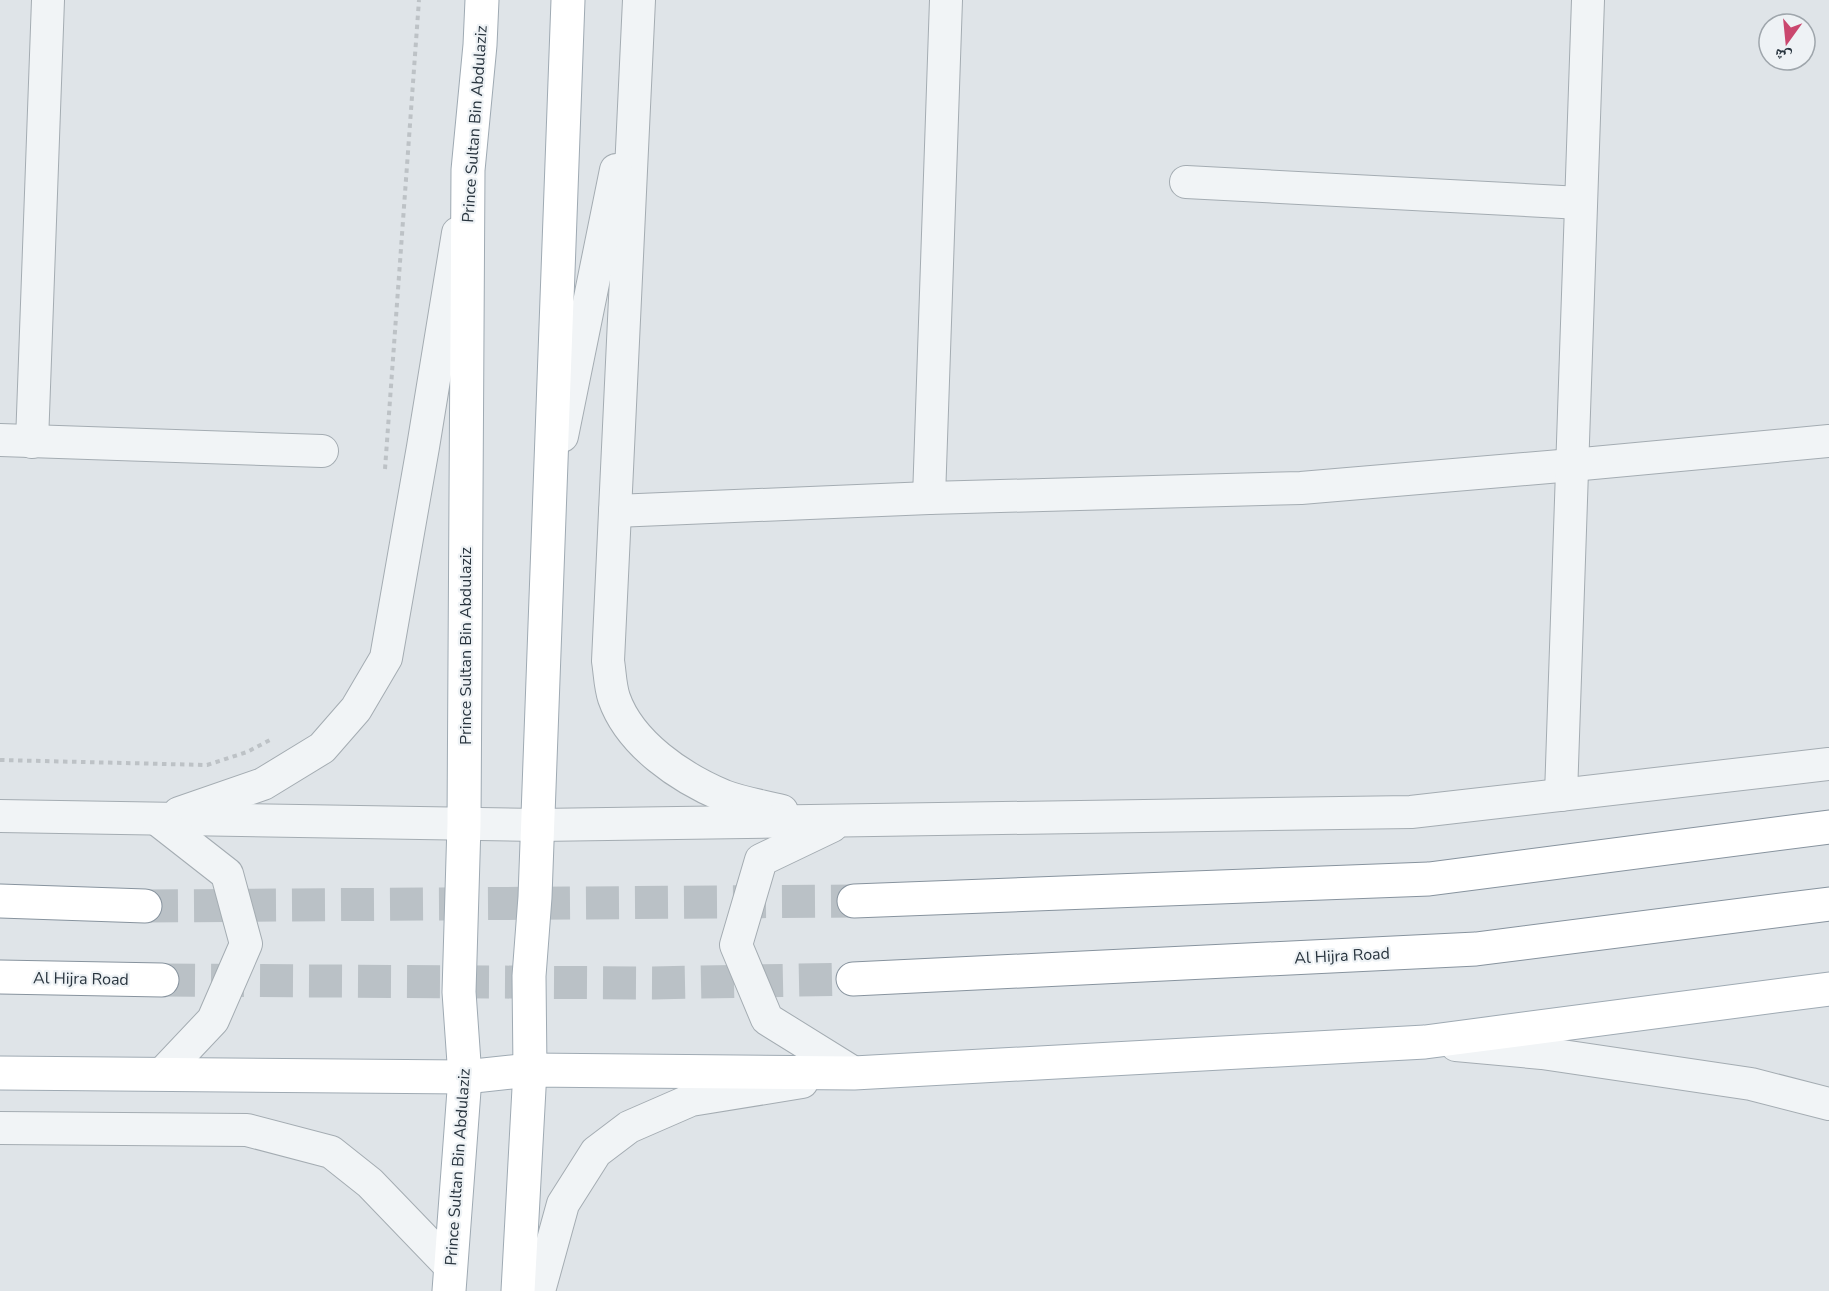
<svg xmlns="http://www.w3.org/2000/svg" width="1829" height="1291" viewBox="0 0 1829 1291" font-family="'Nunito Sans','Noto Naskh Arabic',sans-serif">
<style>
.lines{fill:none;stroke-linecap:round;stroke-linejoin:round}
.highway-tunnel{stroke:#bac1c6;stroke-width:33;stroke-dasharray:33 16;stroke-linecap:butt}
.minor-casing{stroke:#a4acb2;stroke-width:34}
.major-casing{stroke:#9faab3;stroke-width:35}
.highway-casing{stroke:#87939e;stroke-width:35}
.path{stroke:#bdc2c6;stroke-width:4;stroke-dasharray:4.5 4.5;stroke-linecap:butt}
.minor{stroke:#f1f4f6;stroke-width:32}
.major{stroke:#fff;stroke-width:33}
.highway{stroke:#fff;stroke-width:33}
.labels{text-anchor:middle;stroke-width:4.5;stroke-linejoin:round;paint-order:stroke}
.street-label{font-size:16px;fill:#28343e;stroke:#eef2f5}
</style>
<rect width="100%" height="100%" fill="#dfe4e8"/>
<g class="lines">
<!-- highway-tunnel -->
<g class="highway-tunnel">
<polyline points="145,906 854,901"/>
<polyline points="162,980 653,983 853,979"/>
</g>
<!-- minor casing -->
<g class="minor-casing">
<g id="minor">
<path d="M639 0 608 661C610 673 610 686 614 698 630 744 681 778 724 796 742 803 763 806 782 811"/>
<polyline points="1186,182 1581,203"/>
<polyline points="562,436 616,170"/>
<polyline points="0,440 322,451"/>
<polyline points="32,442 48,0"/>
<polyline points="929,498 946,0"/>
<polyline points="615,511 929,498 1301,488 1572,465 1829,441"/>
<polyline points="1561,795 1588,0"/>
<polyline points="179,813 263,784 322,748 356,709 386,658 423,447 458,233"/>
<polyline points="0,816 538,825 1411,812 1829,764"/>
<polyline points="158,820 227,874 246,944 213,1020 162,1074"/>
<polyline points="832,826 761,860 736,945 767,1019 854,1073"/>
<polyline points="1456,1045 1542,1053 1751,1084 1829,1104"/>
<polyline points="0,1128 247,1130 331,1152 370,1183 450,1266"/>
<polyline points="539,1291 563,1204 596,1152 629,1127 691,1100 802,1082"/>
</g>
</g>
<!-- major casing -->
<g class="major-casing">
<g id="major">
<polyline points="0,1073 465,1077 530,1070 854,1073 1425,1042 1829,989"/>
<polyline points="449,1291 465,1077 459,992 464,824 468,170 480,45 482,0"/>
<polyline points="518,1291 530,1070 529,976 535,897 568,0"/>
</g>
</g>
<!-- highway casing -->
<g class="highway-casing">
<g id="highway">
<polyline points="0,901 145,906"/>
<polyline points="854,901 1429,879 1829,827"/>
<polyline points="0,977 162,980"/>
<polyline points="853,979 1476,949 1829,904"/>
</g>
</g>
<!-- path -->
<g class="path">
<polyline points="385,469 419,0"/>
<polyline points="0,760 207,765 247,752 270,740"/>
</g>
<!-- minor -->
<use href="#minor" class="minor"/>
<!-- major -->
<use href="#major" class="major"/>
<!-- highway -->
<use href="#highway" class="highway"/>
</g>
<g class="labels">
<!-- street labels -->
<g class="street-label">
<text transform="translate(474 124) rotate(-86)" y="6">Prince Sultan Bin Abdulaziz</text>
<text transform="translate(465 646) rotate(-90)" y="6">Prince Sultan Bin Abdulaziz</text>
<text transform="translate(1342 955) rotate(-3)" y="6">Al Hijra Road</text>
<text transform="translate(81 978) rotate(1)" y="6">Al Hijra Road</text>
<text transform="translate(457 1167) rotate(-86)" y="6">Prince Sultan Bin Abdulaziz</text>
</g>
</g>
<!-- north arrow -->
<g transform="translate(1787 42) rotate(195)"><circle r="28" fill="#eef2f5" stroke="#9fa6ac" stroke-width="1.5"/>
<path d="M0-4.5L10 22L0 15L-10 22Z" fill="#ca476e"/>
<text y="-9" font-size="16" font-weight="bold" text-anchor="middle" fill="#28343e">ش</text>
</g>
</svg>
